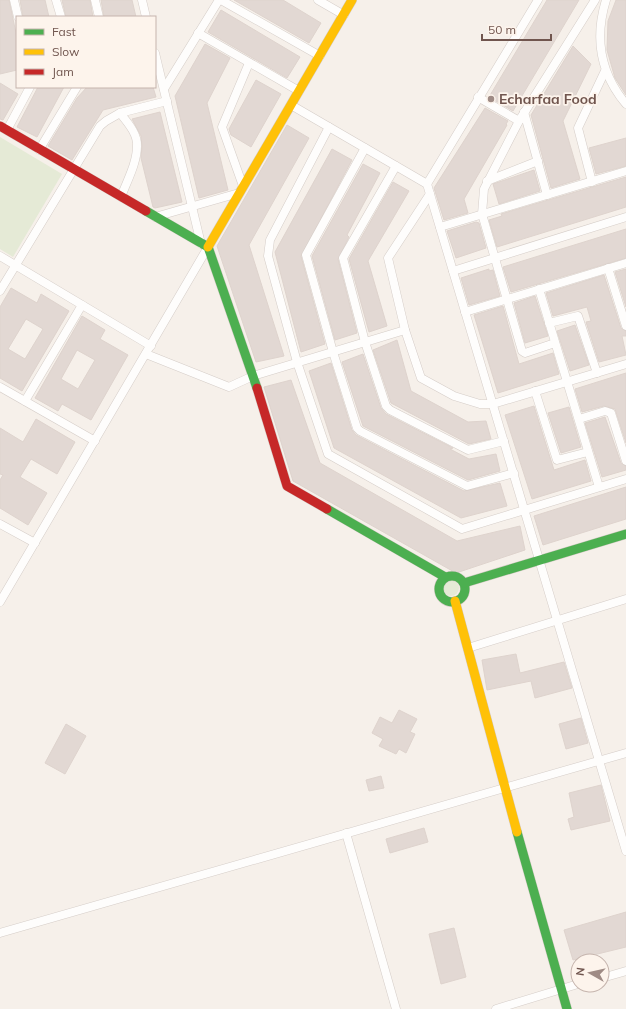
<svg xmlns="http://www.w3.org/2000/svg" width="626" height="1009" viewBox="0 0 626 1009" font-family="Mulish,sans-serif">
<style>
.green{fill:#e5ead6}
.building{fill:#e2d8d3;stroke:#ded3cd;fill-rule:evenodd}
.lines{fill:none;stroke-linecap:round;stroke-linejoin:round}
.street-casing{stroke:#d5cdc8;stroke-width:9}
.fast-casing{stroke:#d4cbc6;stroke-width:10}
.slow-casing{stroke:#d4cbc6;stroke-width:10}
.jam-casing{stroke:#d4cbc6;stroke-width:10}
.street{stroke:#fefdfc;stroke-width:8}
.fast{stroke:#4caf50;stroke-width:9}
.slow{stroke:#ffc107;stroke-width:9}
.jam{stroke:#c62828;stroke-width:9}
.poi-dot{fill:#9f8b85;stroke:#fdf4ec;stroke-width:1.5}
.labels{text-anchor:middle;stroke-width:3.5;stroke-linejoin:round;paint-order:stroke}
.poi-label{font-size:14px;font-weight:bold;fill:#70554e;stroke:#fdf4ec;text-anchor:start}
</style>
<rect width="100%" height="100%" fill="#f6f0ea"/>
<!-- green -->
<g class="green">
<polygon points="0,137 62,174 13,257 0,249"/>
<circle cx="451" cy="588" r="8"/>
</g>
<!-- building -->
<g class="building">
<polygon points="0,0 9,0 17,38 17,70 0,74"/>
<polygon points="20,0 45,0 49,17 23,17"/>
<polygon points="62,0 90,0 93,17 66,17"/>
<polygon points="101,0 132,0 136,17 104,17"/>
<polygon points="234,0 283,0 321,23 309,43"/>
<polygon points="547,0 579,0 513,111 489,97"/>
<polygon points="616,0 626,0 626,95 615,78 607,50 608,21"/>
<polygon points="221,10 300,57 287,78 208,32"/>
<polygon points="205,44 230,58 207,103 228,190 199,198 175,96"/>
<polygon points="573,46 591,64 563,121 580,179 551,188 531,115"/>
<polygon points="256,80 281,94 251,147 231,135 229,129"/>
<polygon points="0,83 18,94 3,120 0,119"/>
<polygon points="38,87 64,87 37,137 17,127"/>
<polygon points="87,87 153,87 156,97 103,110 72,160 48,146 77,98"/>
<polygon points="485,108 508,121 506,124 507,125 464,199 468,213 444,220 434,188"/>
<polygon points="160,112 182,202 155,208 153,207 141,158 142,146 141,136 132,119"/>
<polygon points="287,125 309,138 249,245 284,356 256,362 217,246"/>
<polygon points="626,138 626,166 596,174 589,148"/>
<polygon points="332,149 352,160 301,256 325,344 301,352 275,252"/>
<polygon points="363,164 380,173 347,235 349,237 338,259 357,333 335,340 312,256"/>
<polygon points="534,170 540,191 499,204 493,184"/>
<polygon points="626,177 626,207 497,247 489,220 502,216 501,214"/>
<polygon points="393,182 409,191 368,261 387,326 369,332 349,259"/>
<polygon points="476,222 479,223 486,248 456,258 447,231"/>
<polygon points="626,229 626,258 511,292 503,267"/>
<polygon points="489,269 489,271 493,270 500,296 469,305 461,278"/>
<polygon points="626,269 626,307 615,272"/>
<polygon points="604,275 621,328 626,331 626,336 622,336 626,355 599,362 586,322 591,321 587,307 553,316 546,293"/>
<path d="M11 288 37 303 41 294 69 311 22 391 0 378V307ZM26 319 43 329 25 359 8 349Z"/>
<polygon points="535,296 548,336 525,343 514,303"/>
<polygon points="503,306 519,364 553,353 559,374 498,393 474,315"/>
<path d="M82 316 105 330 100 339 128 355 91 420 62 404 58 411 35 398ZM77 350 95 360 78 389 61 379Z"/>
<polygon points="575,325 589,365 570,371 557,331"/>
<polygon points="397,340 411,391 468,422 486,421 491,439 469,444 391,403 373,350"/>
<polygon points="363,354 381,408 386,414 453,448 450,449 469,459 496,454 500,471 468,480 363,426 342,362"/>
<polygon points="331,363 352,430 356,435 464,491 500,483 507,506 461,518 334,448 309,371"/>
<polygon points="626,373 626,443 615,409 604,406 582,412 575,389"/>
<polygon points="291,380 320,463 457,541 520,526 525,550 456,573 293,481 264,387"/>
<polygon points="534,406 554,470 585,460 591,481 532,499 505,415"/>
<polygon points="569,407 581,447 561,453 548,413"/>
<polygon points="605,417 621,463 626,466 626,470 602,477 585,423"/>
<polygon points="36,419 75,442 57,474 31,459 20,477 47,493 28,525 0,508 0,480 3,475 0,474 0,428 23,442"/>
<polygon points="626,487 626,519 543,545 534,516"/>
<polygon points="516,654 520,673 564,662 572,688 535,698 531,681 487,690 482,660"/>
<polygon points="399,710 417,719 410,732 415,734 406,753 399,749 396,754 379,746 383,739 372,733 380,717 392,723"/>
<polygon points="581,718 588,743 566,749 559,724"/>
<polygon points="66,724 86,736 65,774 45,763"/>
<polygon points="381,776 384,788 369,791 366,780"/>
<polygon points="601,785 610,821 571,830 568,819 574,817 569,793"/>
<polygon points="424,828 428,842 390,853 386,839"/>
<polygon points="626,912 626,947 573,960 564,930"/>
<polygon points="454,928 466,977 441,984 429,934"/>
</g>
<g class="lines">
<!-- street casing -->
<g class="street-casing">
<g id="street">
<polyline points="14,0 18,17"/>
<polyline points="56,0 61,17"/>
<polyline points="95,0 99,17"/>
<polyline points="142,0 146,17"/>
<polyline points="221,0 320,56"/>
<polyline points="318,0 344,15"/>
<path d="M606 0C594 39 600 73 626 104"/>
<polyline points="198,33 299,91"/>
<polyline points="155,53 201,244"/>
<polyline points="164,89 219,0"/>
<polyline points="478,97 519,121"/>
<polyline points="291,105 427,184 626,851"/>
<polyline points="524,112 547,195"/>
<polyline points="329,127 270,240 268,256 297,362 328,454 462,529 626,479"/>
<polyline points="7,130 30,87"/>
<polyline points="365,148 306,255 333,352 357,428 360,431 467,486 514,473"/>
<polyline points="39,150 77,87"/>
<polyline points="396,166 343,258 365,342 386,406 390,410 468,450 504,441"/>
<polyline points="487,181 538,161"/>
<polyline points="592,182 578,128 605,71"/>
<polyline points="427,184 538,0"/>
<polyline points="243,186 222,127 249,63"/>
<polyline points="430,194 388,258 405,330 421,378 454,396 480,404 493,404 626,364"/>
<path d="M121 197C127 181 137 163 137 146 138 134 127 122 120 113L167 101"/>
<polyline points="155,217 239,193"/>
<polyline points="440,227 626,171"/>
<polyline points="0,256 151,346"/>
<polyline points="608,268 626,326"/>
<polyline points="453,271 626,217"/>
<polyline points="539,289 599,487"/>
<polyline points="0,291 100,126 106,121 120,113"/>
<polyline points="465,312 626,263"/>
<polyline points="549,323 578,316 597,373"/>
<polyline points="555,343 525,353 522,351 482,214 484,189 519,121 595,0"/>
<polyline points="146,354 229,387 253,376 405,330"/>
<polyline points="0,387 95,441"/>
<polyline points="535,391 557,460 588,452"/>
<polyline points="25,401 82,305"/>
<polyline points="579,419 605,411 611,413 626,461"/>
<polyline points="0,524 35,543"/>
<polyline points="0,602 208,247"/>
<polyline points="468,648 626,599"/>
<polyline points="346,833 396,1009"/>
<polyline points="0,933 626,753"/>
<polyline points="602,978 626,971"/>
<polyline points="496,1009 578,984"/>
</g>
</g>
<!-- fast casing -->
<g class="fast-casing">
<g id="fast">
<polyline points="146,211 208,247 257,388"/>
<polyline points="327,509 445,577"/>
<circle cx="452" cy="589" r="13"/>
<polyline points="464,583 626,534"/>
<polyline points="517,832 567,1009"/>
</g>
</g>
<!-- slow casing -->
<g class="slow-casing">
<g id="slow">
<polyline points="208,247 352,0"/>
<polyline points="455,601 517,832"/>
</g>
</g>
<!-- jam casing -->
<g class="jam-casing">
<g id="jam">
<polyline points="0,126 146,211"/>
<polyline points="257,388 287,486 327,509"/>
</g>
</g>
<!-- street -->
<use href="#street" class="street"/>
<!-- fast -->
<use href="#fast" class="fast"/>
<!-- slow -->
<use href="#slow" class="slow"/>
<!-- jam -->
<use href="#jam" class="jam"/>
</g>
<!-- markers -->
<circle class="poi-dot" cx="491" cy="99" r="4"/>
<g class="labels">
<!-- poi labels -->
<g class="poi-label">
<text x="499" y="104">Echarfaa Food</text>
</g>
</g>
<!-- legend -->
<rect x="16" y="16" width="140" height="72" fill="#fdf4ec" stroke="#c5b4ad"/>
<rect x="24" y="29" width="20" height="6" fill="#4caf50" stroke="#c5b4ad"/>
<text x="52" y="36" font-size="12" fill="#70554e">Fast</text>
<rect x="24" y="49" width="20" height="6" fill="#ffc107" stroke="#c5b4ad"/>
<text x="52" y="56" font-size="12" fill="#70554e">Slow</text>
<rect x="24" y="69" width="20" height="6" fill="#c62828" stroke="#c5b4ad"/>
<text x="52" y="76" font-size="12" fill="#70554e">Jam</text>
<!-- north arrow -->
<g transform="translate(590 973) rotate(278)"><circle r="19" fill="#fdf4ec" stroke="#c5b4ad"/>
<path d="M0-3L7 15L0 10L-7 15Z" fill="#9f8b85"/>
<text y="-6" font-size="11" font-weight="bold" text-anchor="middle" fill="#70554e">N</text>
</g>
<!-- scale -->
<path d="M482 34v6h69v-6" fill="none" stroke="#70554e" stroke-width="2"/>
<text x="488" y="34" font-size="12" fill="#70554e" stroke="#fdf4ec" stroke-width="3" paint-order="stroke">50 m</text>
</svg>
